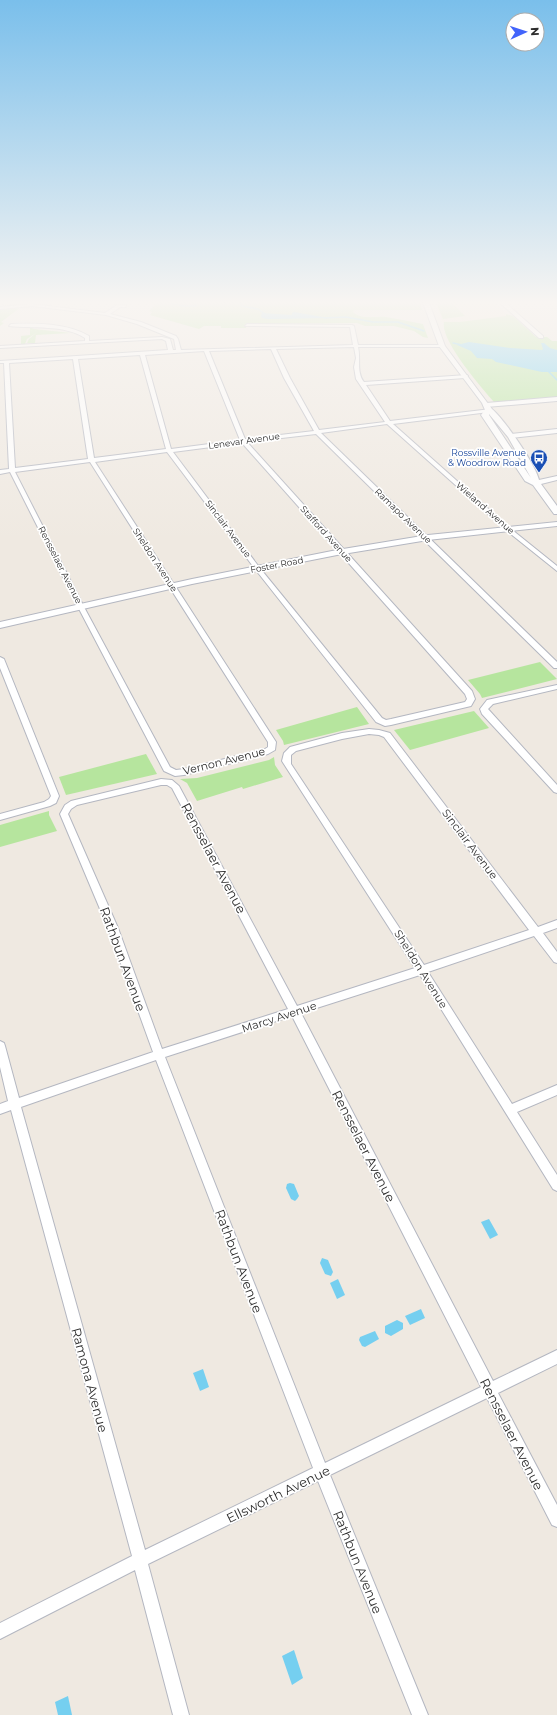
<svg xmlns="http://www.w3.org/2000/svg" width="557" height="1715" viewBox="0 0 557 1715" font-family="Montserrat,sans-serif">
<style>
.education{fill:#f0e6d1}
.green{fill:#b6e59e}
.water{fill:#75cff0}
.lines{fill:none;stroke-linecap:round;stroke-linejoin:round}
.stream{stroke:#75cff0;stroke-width:1.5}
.minor-casing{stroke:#b4b7c1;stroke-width:2}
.tertiary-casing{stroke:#b4b7c1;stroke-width:2}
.minor{fill:#fff;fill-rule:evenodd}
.tertiary{fill:#fff;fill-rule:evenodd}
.labels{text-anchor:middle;stroke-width:3.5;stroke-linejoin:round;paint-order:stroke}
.far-street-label{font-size:9px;fill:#2e2e2e;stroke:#fff}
.far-transit-label{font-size:9px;fill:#164399;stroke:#fff;text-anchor:end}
.street-label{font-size:11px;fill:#2e2e2e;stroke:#fff}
.near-street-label{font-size:13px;fill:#2e2e2e;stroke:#fff}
</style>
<rect width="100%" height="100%" fill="#efe9e1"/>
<!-- education -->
<polygon class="education" points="435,300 491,300 508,316 447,324 443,323"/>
<!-- green -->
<g class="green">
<path d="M131 300 420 302 422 310H354L353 312C361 320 376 316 386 317 399 319 411 322 423 324L428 338 423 337 414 331 394 326H365L357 323 247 324 246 328H221V326H204L199 329 150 315 152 312 149 311 156 304Z"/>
<polygon points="435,300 466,300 472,302 453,304 465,316 443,319"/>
<polygon points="21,307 1,322 4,323 0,326 0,310"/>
<path d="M506 314 513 316 536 337H547L552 341H557V397L494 402C481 387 440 340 444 322H460L506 316Z"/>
<polygon points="30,327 34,329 71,333 36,335 35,343 27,343 29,339 36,333 27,339 25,344 21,344 21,336 30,335"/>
<polygon points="540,662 557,679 482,698 480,694 468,680"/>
<polygon points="357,707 369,724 284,745 283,741 276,730"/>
<polygon points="474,711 489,728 410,750 394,730"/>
<polygon points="146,754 157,774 66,795 59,777"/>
<polygon points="274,757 275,765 283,777 243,789 242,787 197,801 187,783 180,779 197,778 269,760"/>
<polygon points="49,811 49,815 57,831 0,847 0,825"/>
</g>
<!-- water -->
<g class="water">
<polygon points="294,312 328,318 268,319 262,318 261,316 262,313 292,315 292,313"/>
<polygon points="469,342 510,348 542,350 543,349 541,343 544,343 550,348 557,350 557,372 542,372 496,362 492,359 477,358 471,351 457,345"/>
<polygon points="290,1183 294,1184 299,1196 297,1199 295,1201 291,1199 286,1188 287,1184"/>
<polygon points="489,1219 498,1235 490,1239 481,1222"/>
<polygon points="322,1258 328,1260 333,1272 331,1276 325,1274 320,1263"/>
<polygon points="338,1279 345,1295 337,1299 330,1283"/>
<polygon points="421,1309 425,1318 410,1325 405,1316"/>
<polygon points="397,1320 403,1323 403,1329 391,1336 385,1333 385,1326"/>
<polygon points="375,1331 379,1339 365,1347 362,1346 359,1340 360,1337"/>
<polygon points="203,1369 209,1387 200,1391 193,1373"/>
<polygon points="294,1650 303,1678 292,1685 282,1656"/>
<polygon points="68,1696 72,1715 58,1715 55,1702"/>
</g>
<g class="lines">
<!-- stream -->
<g class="stream">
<polyline points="169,300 170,303 183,306 197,306 193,300"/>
<polyline points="199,300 241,303 242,306 258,309 265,314"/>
<polyline points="324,318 346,317 373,322 398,322 424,331"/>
<polyline points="453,343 462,345"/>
<polyline points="549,372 557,380"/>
</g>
<!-- minor casing -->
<g class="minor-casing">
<g id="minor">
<polygon points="497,300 502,300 543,336 543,338 539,338"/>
<path d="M32 304 105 313 117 305H126V307H120L110 314 141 322 176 336 178 339 181 350 353 345 350 327 245 326 247 324 352 325 354 326 358 345H444V346L442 347H358C361 359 356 372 364 382L467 375 468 376 465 378 366 385 390 421 491 409V411L489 412 393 424 511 529 557 566V571L507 531 387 424 321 433 557 662V668H554L316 434 247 442 472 691 475 699 471 706 391 725 385 726 376 722 255 569 167 452 95 462 276 742 275 750 268 754 184 775 175 776 164 771 78 607 10 472 0 474V470L9 469 4 363H0V361L168 350 166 341 162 339 0 348V346L85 341V338C63 324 34 329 9 326L11 324C35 323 67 323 89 336V341L162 337 170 339 173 350H176L174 339 137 324 106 315 32 306 0 309V307ZM354 347 356 358 354 367 356 379 385 422 319 430 290 378 276 349ZM271 349 284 378 314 431 245 439 209 351ZM204 351 240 440 171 449 145 355ZM140 355 166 449 94 458 78 359ZM73 359 88 459 15 468 9 363ZM242 443 465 694 467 699 465 702 391 719 386 720 382 718 259 567 173 452ZM90 462 268 742V747L265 749 184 769 176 770 170 767 84 607 15 472Z"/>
<polygon points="557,397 557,401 486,407 483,405 486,403"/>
<polygon points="557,429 557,433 511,438 508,436 511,434"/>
<polygon points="0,657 4,659 59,796 56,803 50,806 0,820 0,814 44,802 49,799 51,796 0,668"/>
<polygon points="557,685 557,689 493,704 488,709 557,785 557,793 554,792 482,714 480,709 487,700"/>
<path d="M369 729 379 730 390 733 538 927 557 920V928L543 933 557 952V963L554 962 534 936 428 972 512 1104 557 1085V1095L517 1112 557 1175V1191L553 1189 420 975 301 1013 493 1381 557 1350V1364L498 1393 557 1505V1527L552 1525 487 1398 330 1475 428 1715H412L318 1481 148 1564 189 1715H173L135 1570 0 1639V1623L132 1556 11 1110 0 1114V1104L8 1101 0 1067V1041L4 1043 5 1046 19 1098 153 1052 108 928 60 814 65 805 71 801 161 779 172 780 179 786 297 1006 415 968 282 761 284 753 290 747 342 733ZM369 734 379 735 384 737 529 930 424 965 291 764V755L296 751 342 739ZM161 785H167L172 788 288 1009 162 1049 118 928 68 814 71 809 77 805ZM292 1016 481 1387 325 1463 165 1057ZM156 1060 313 1468 145 1550 21 1107Z"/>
</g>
</g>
<!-- tertiary casing -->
<g class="tertiary-casing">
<g id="tertiary">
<path d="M422 300H428L445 346 492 409C504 419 536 465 539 480L557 476V480L541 484 557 506V514H554L533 485 525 481 481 415 485 410 482 403 439 346ZM489 414 508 437 531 478 489 415Z"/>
<polygon points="557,522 557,526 428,540 337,555 192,584 0,628 0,622 192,579 337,550 428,535"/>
</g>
</g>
<!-- minor -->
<use href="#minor" class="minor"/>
<!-- tertiary -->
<use href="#tertiary" class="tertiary"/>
</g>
<!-- sky -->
<linearGradient id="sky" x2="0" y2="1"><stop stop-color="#7abfeb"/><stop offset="0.56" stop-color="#f8f5f2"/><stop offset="1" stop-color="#f8f5f2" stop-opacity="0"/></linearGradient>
<rect width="557" height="540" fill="url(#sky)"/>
<!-- icons -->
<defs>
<g id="bus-pin" transform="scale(0.9)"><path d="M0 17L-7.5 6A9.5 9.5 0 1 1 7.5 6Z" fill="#1a4fb4" stroke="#fff"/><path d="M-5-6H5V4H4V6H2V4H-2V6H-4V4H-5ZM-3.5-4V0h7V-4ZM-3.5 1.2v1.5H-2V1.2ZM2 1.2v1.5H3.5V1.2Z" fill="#fff"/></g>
</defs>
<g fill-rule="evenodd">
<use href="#bus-pin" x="539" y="458"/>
</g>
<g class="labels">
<!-- far-street labels -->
<g class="far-street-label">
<text transform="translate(244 441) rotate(-8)" y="3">Lenevar Avenue</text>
<text transform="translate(485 508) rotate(41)" y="3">Wieland Avenue</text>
<text transform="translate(403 516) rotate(44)" y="3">Ramapo Avenue</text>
<text transform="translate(228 529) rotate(53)" y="3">Sinclair Avenue</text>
<text transform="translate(326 534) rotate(48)" y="3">Stafford Avenue</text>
<text transform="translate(155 560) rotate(57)" y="3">Sheldon Avenue</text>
<text transform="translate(60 565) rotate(63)" y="3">Rensselaer Avenue</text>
<text transform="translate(277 565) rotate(-11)" y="3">Foster Road</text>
</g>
<!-- far-transit labels -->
<g class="far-transit-label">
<text x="526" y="456">Rossville Avenue<tspan x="526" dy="10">&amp; Woodrow Road</tspan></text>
</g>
<!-- street labels -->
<g class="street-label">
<text transform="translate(224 761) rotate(-14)" y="4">Vernon Avenue</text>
<text transform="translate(470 844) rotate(53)" y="4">Sinclair Avenue</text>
<text transform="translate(421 969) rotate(58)" y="4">Sheldon Avenue</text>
<text transform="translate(279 1017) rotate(-18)" y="4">Marcy Avenue</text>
</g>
<!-- near-street labels -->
<g class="near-street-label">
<text transform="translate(214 858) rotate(62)" y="5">Rensselaer Avenue</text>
<text transform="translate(123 959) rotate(70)" y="5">Rathbun Avenue</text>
<text transform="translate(364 1146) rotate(63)" y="5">Rensselaer Avenue</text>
<text transform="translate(239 1261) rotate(69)" y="5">Rathbun Avenue</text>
<text transform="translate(90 1380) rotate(75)" y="5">Ramona Avenue</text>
<text transform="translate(512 1434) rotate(63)" y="5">Rensselaer Avenue</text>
<text transform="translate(278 1494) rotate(-26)" y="5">Ellsworth Avenue</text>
<text transform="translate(358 1562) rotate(68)" y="5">Rathbun Avenue</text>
</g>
</g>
<!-- north arrow -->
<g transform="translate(525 32) rotate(87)"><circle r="19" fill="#ffffff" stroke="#ababab"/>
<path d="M0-3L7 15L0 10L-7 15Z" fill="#4264fb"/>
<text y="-6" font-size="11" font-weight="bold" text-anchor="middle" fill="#2e2e2e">N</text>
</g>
</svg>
